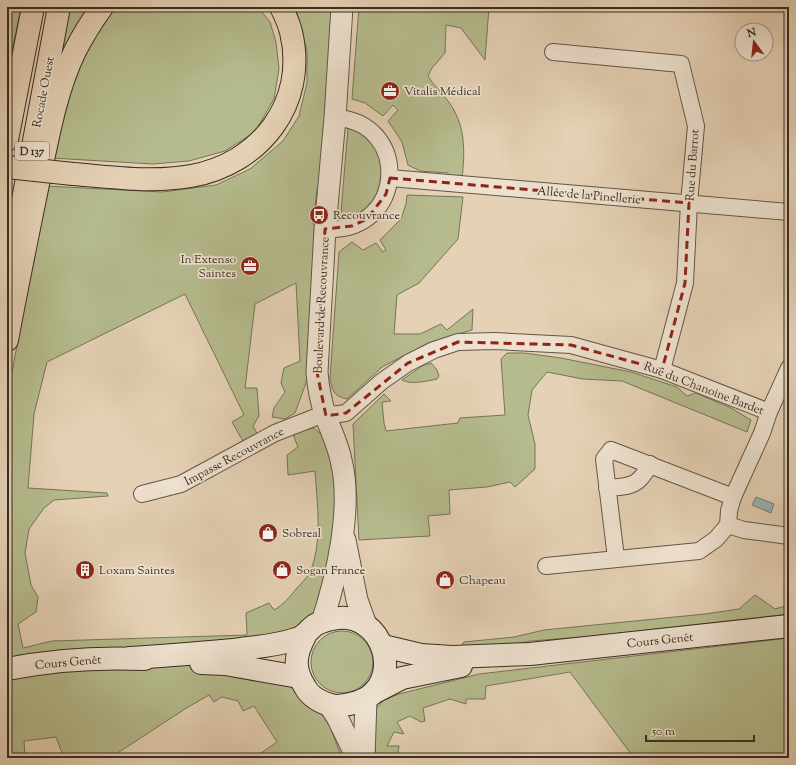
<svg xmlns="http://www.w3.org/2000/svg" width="796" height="765" viewBox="0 0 796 765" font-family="'Sorts Mill Goudy',serif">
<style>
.green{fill:#b5bb8d;stroke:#767458}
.water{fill:#96b6b3;stroke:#707f79}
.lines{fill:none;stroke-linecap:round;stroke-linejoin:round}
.minor-casing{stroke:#625647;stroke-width:18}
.tertiary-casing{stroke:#625647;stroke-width:23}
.secondary-casing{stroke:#372d22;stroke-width:24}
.primary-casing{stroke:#372d22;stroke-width:24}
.motorway-casing{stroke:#372d22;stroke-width:24}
.minor{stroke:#eee1cf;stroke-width:16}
.tertiary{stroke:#eee1cf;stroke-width:21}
.secondary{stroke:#eee1cf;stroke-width:22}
.primary{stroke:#e5d1b5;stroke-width:22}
.motorway{stroke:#e5d1b5;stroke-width:22}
.motorway-bridge-casing{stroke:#372d22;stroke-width:24;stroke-linecap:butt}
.motorway-bridge{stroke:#e5d1b5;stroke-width:22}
.marked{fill:none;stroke:#8f2418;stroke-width:3;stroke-dasharray:8 5;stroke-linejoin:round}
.labels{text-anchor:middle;stroke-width:3.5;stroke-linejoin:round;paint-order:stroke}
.shield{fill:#eee1cf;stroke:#6e6356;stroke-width:1}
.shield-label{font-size:11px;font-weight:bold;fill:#372d22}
.poi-label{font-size:12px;fill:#372d22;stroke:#eee1cf;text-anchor:start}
.street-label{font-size:12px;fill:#372d22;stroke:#eee1cf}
</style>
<rect width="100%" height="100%" fill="#e5d1b5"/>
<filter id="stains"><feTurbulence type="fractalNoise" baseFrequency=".005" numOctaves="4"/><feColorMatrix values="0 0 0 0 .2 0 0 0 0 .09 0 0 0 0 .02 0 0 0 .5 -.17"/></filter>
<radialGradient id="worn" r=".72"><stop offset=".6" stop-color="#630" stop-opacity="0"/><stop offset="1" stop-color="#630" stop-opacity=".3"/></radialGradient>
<!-- green -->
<g class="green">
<polygon points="7,7 21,7 7,76"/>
<polygon points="64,7 96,7 50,83"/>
<polygon points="111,7 258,7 270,22 276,42 279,69 274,99 255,132 225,151 189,161 153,164 51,158 76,66"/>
<path d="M293 7H336L322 185 317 189 313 224 319 225 307 380 295 413 285 419 272 417 274 408 285 392 281 383 284 368 300 361 296 283 255 304 245 388H257L259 416 253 426 258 435 244 443 232 422 244 415 185 294 47 362 34 414 28 488 107 493 108 496 54 500 44 508 29 529 25 553 31 585 38 597 36 612 18 624 23 648 52 641 247 635 246 613 269 603 274 610C283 605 290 597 296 589 301 584 307 578 310 572 323 541 317 504 315 471L288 475 287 455 298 447 294 437 295 432 314 428 324 437 336 469 337 518 327 587 315 616 293 632 222 645 132 647 54 654 7 663V400L46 186 162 192 216 185 250 169 283 141 299 116 307 83V51L297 13Z"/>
<path d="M359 7H489L485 60 461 28 446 25 445 53 432 68 428 76C433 85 442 92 448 101 466 125 465 151 462 179L449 178 448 173 420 171 408 165 402 142 388 121 398 110 393 105 383 116 365 103 352 99Z"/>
<polygon points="348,128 358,131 371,139 381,156 385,174 378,203 340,224"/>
<path d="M407 195 463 197 458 239 419 283 397 295 394 334H420L441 324 447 330 473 309 472 330 428 343 382 367 347 399C333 396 332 390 330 378L339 252 352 242 363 250 376 243 383 252 386 250 380 240 401 219 406 204Z"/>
<polygon points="507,353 524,353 561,358 631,372 677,387 687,396 696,393 731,408 751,420 747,432 622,381 583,379 547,372 532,390 528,415 535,444 535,469 515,487 510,482 487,487 449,490 450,514 428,516 430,536 359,540 353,424 384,394 391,401 382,402 384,423 386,431 458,423 460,418 505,415 501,359"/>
<path d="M431 363 437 370 439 376 437 379C428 381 410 385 402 380L422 366Z"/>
<polygon points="755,595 775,609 789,605 789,614 594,636 531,641 477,650 459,649 464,642 514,637 544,630 705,614 739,609"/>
<circle cx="342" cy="662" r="31"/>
<polygon points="789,638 789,758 634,758 570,672 486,686 485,699 466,699 466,704 450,699 423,708 425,721 421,722 410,716 397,722 404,734 394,732 387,746 399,746 398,752 400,758 379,758 374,748 376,709 384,700 399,694 479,674"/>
<polygon points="180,665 231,668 281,678 322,714 330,727 342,758 254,758 277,742 254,706 243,711 238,701 222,697 214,702 209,695 185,709 116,754 119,758 64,758 56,737 24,741 25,758 7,758 7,678 45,671"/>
</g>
<!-- water -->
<polygon class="water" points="756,497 774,504 771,513 752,505"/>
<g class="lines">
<!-- minor casing -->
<g class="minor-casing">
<g id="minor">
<polyline points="553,52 681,64 696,126 689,203 685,283 662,370"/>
<polyline points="390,178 789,212"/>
<path d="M325 229C407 234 411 121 335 118"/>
<path d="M607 488C631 486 638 487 650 464"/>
<polyline points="142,494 181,484 275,433 316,417 346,413 381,382 408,363 434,350 458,342 495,341 571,345 662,370 769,412"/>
<polyline points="728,525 744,530 789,536"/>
<polyline points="616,558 604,459 611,450 733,497"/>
<polyline points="546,566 699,551 716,539 728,525 729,511 733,497 762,433 769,412 789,368"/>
</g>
</g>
<!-- tertiary casing -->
<g class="tertiary-casing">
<g id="tertiary">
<polyline points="345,540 357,600 366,625"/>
<path d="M322 622C337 576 353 508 341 460 338 445 331 431 326 417 321 402 318 387 317 372L325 229 335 118 342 7"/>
<polyline points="329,705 337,717 354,752 358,758"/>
<polyline points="364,758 366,699"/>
</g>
</g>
<!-- secondary casing -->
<g class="secondary-casing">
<g id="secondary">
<polyline points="383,646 421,655 452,657 530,654 789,626"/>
<path d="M130 658C165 656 199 653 233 650 254 647 276 646 296 639 305 637 308 630 315 625 321 622 326 620 332 619 384 607 407 685 358 702 350 704 344 706 335 706 323 704 310 697 305 687 293 668 295 655 305 636"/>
<polyline points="201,663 225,664 299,677"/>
<path d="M7 669C52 660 99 657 145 659"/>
<polyline points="373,693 402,678 461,666"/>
</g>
</g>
<!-- primary casing -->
<g class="primary-casing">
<g id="primary">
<polyline points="7,140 33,7"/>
<polyline points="11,264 59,7"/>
</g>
</g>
<!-- motorway casing -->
<g class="motorway-casing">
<g id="motorway">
<path d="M73 174C112 177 152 183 191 176 260 164 308 103 291 32 289 24 285 15 281 7"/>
<path d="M7 340C17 286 28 233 39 179 48 137 56 90 75 51 83 35 92 21 102 7"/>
</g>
</g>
<!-- minor -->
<use href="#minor" class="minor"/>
<!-- tertiary -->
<use href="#tertiary" class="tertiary"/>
<!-- secondary -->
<use href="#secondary" class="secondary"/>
<!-- primary -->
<use href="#primary" class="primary"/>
<!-- motorway -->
<use href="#motorway" class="motorway"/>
<!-- motorway-bridge casing -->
<g class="motorway-bridge-casing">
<polyline id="motorway-bridge" points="7,167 73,174"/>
</g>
<!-- motorway-bridge -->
<use href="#motorway-bridge" class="motorway-bridge"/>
</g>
<!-- marked area -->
<path class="marked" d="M390 178 689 203 685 283 662 370 571 345 458 342 408 363 346 413 326 416 317 372 325 229 352 226 367 219 386 194Z"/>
<!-- icons -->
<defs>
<g id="office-disc" transform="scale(1)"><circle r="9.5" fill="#8f2418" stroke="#eee1cf"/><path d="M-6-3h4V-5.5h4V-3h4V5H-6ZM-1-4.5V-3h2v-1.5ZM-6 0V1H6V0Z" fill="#fff"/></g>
<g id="bus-disc" transform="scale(1)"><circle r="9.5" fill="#8f2418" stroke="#eee1cf"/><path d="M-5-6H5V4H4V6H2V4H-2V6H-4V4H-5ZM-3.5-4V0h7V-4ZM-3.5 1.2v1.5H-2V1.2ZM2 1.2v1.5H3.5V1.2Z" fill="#fff"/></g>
<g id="shop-disc" transform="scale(1)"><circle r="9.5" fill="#8f2418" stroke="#eee1cf"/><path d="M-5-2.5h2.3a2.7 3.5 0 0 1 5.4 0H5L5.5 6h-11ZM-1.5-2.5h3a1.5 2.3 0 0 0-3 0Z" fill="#fff"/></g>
<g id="building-disc" transform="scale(1)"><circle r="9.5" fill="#8f2418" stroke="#eee1cf"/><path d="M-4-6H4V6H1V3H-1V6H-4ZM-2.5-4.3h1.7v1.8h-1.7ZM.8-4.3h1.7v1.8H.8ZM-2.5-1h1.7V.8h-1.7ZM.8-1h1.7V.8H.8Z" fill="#fff"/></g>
</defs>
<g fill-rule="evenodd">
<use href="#office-disc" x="390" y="91"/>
<use href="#bus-disc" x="319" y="215"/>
<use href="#office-disc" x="250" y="266"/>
<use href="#shop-disc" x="268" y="533"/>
<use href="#building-disc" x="85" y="570"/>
<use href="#shop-disc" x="282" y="570"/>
<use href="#shop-disc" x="445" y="580"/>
</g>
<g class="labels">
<!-- shield labels -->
<rect class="shield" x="15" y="142" width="34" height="18" rx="3"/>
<g class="shield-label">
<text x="32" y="155">D 137</text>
</g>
<!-- poi labels -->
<g class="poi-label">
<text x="404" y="95">Vitalis Médical</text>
<text x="333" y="219">Recouvrance</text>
<text x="236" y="263" text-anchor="end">In Extenso<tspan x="236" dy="14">Saintes</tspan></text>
<text x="282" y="537">Sobreal</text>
<text x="99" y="574">Loxam Saintes</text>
<text x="296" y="574">Sogan France</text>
<text x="459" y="584">Chapeau</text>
</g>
<!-- street labels -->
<g class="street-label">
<text transform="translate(43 92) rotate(-79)" y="4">Rocade Ouest</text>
<text transform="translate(692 165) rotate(-86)" y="4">Rue du Barrot</text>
<text transform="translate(589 195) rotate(5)" y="4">Allée de la Pinellerie</text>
<text transform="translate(321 305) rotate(-87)" y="4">Boulevard de Recouvrance</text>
<text transform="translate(704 388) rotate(21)" y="4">Rue du Chanoine Bardet</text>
<text transform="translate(234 456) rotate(-28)" y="4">Impasse Recouvrance</text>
<text transform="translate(660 640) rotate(-6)" y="4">Cours Genêt</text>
<text transform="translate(68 662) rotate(-5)" y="4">Cours Genêt</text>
</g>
</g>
<!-- margin -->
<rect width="796" height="765" fill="none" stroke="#e5d1b5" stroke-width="24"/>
<rect x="8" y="8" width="780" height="749" fill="none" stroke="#372d22" stroke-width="2"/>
<rect x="12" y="12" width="772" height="741" fill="none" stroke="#372d22"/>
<!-- north arrow -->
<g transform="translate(754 42) rotate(345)"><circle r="19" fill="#eee1cf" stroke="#a5998a"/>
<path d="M0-3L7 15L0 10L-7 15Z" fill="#8f2418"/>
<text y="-6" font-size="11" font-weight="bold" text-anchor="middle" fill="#372d22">N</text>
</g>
<!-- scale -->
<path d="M646 735v6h108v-6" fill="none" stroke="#372d22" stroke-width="2"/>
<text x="652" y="735" font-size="12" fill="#372d22" stroke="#eee1cf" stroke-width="3" paint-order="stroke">50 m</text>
<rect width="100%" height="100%" filter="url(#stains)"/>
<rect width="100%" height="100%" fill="url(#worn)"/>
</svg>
